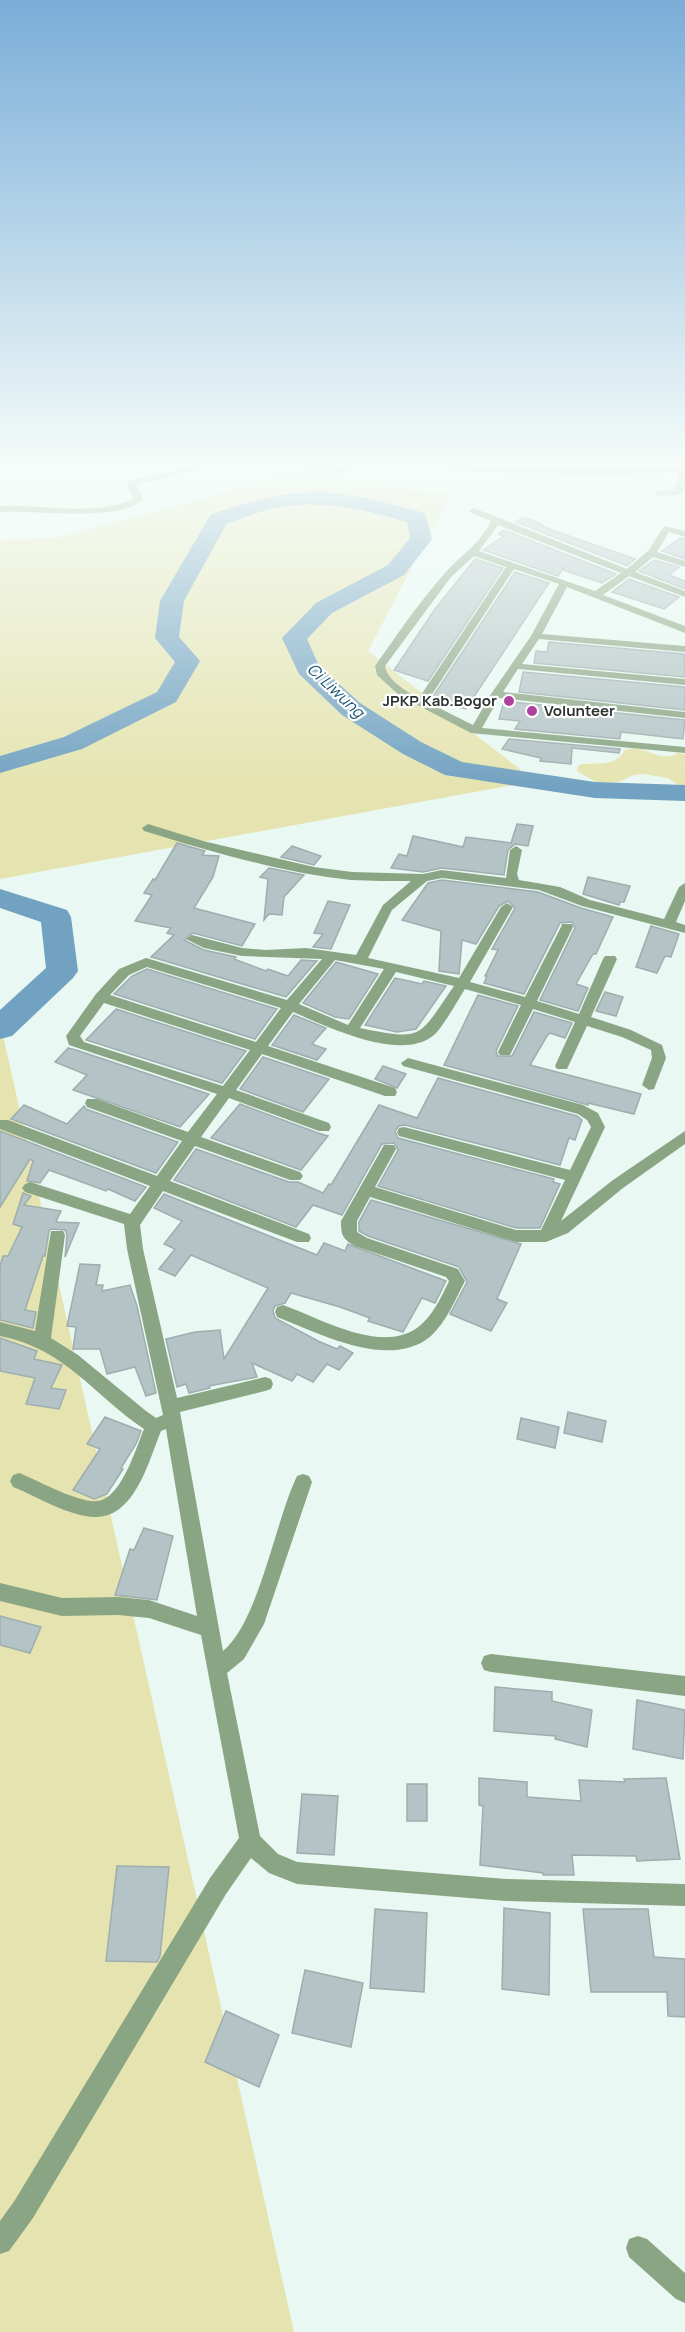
<svg xmlns="http://www.w3.org/2000/svg" width="685" height="2332" viewBox="0 0 685 2332" font-family="Manrope,sans-serif">
<style>
.green{fill:#e5e4b0}
.lines{fill:none;stroke-linecap:round;stroke-linejoin:round}
.river{fill:#72a2c1;fill-rule:evenodd}
.building{fill:#b4c3c5;stroke:#9eadae;stroke-width:1.5}
.street{fill:#8aa583;fill-rule:evenodd}
.poi-dot{fill:#b0409c;stroke:#fff;stroke-width:2}
.labels{text-anchor:middle;stroke-width:4.5;stroke-linejoin:round;paint-order:stroke}
.far-poi-label{font-size:15px;font-weight:bold;fill:#2d3331;stroke:#fff;text-anchor:end}
.far-water-label{font-size:16px;font-style:italic;fill:#195373;stroke:#fff}
</style>
<rect width="100%" height="100%" fill="#e9f8f2"/>
<!-- green -->
<g class="green">
<polygon points="297,473 450,495 368,651 535,781 0,879 0,541 61,537"/>
<path d="M635 748C649 750 664 762 677 753L685 754V785H679L668 778 643 774 634 775 618 782 598 783 577 771 578 766 582 764C599 763 616 766 625 750Z"/>
<polygon points="0,1022 294,2332 0,2332"/>
</g>
<g class="lines">
<!-- river -->
<g class="river">
<path d="M324 492 362 497 425 513 432 539 404 575 332 613 307 639 319 666 360 703 421 742 462 762 595 782 685 785V801L595 798 445 775 403 754 342 715 299 674 282 638 316 603 388 565 410 538 407 522C364 509 317 498 272 509 257 512 242 519 227 523L184 601 179 637 200 661 176 702 82 749 0 773V756L64 737 157 692 175 662 155 638 160 601 211 514C250 502 284 491 324 492Z"/>
<polygon points="0,889 67,910 71,917 78,971 73,978 12,1036 0,1039 0,1010 46,968 41,922 0,908"/>
</g>
</g>
<!-- building -->
<g class="building">
<polygon points="523,517 542,524 540,525 552,530 635,559 627,566 516,522"/>
<polygon points="504,530 616,574 602,583 563,570 564,567 558,576 483,550 504,536 498,534"/>
<polygon points="680,538 685,539 685,559 662,551"/>
<polygon points="475,559 503,568 428,681 394,670 435,609"/>
<polygon points="654,560 679,567 669,575 685,581 685,589 639,571"/>
<polygon points="515,572 549,583 466,709 430,701"/>
<polygon points="629,579 679,597 664,609 612,592"/>
<polygon points="549,642 684,654 685,677 534,663 536,651 547,652"/>
<polygon points="523,672 685,687 685,710 519,692"/>
<polygon points="504,701 685,720 683,739 621,732 620,739 515,729 520,721 499,719"/>
<polygon points="509,739 620,749 619,753 572,748 571,764 540,761 541,758 502,749"/>
<polygon points="517,824 533,826 528,846 515,844 508,850 504,875 442,868 423,872 391,868 399,854 407,856 413,836 463,847 466,837 511,843"/>
<polygon points="177,843 205,851 202,855 219,856 213,877 194,908 255,924 242,946 193,933 184,940 204,950 236,957 234,959 266,971 268,969 288,976 301,960 317,961 286,997 151,957 174,935 167,933 171,928 135,921 152,895 144,893 153,879 155,880"/>
<polygon points="292,846 321,856 314,865 281,857"/>
<polygon points="269,868 304,875 284,897 282,915 269,914 264,920 268,879 260,877"/>
<polygon points="588,877 630,886 624,902 620,902 619,905 583,894"/>
<polygon points="442,880 538,892 581,908 613,917 596,954 593,954 576,984 588,988 578,1011 540,1000 575,928 572,922 560,923 524,994 484,983 487,976 485,976 498,950 492,949 515,908 508,901 499,906 476,944 462,940 459,974 439,971 441,931 402,920 428,883"/>
<polygon points="328,901 350,905 331,949 313,947 323,934 314,933"/>
<polygon points="651,926 679,934 671,957 665,956 657,973 636,967"/>
<polygon points="336,962 378,974 349,1019 335,1017 303,1003"/>
<polygon points="147,969 277,1009 255,1039 114,994 132,976"/>
<polygon points="395,978 422,984 424,981 446,986 416,1029 397,1032 365,1025"/>
<polygon points="605,992 623,997 616,1016 596,1011"/>
<polygon points="478,995 518,1006 496,1051 498,1056 512,1056 534,1012 572,1023 565,1038 550,1033 547,1036 530,1065 641,1094 634,1114 588,1103 588,1105 444,1065"/>
<polygon points="116,1009 246,1051 222,1083 86,1040"/>
<polygon points="294,1015 326,1028 312,1044 326,1049 317,1060 272,1045"/>
<polygon points="68,1048 76,1050 209,1094 180,1127 73,1090 87,1075 55,1062"/>
<polygon points="263,1057 329,1079 303,1112 240,1089"/>
<polygon points="383,1066 406,1074 397,1088 375,1079"/>
<polygon points="438,1078 577,1116 582,1120 575,1140 569,1138 560,1165 405,1125 399,1126 395,1131 398,1138 554,1179 553,1182 560,1184 540,1228 516,1228 378,1186 398,1150 394,1143 382,1144 342,1215 313,1205 296,1227 174,1180 196,1149 289,1182 298,1182 323,1193 329,1184 331,1185 379,1105 417,1118"/>
<polygon points="240,1104 318,1133 328,1136 301,1170 211,1138"/>
<polygon points="24,1105 67,1124 84,1106 86,1109 178,1142 156,1173 11,1119"/>
<polygon points="0,1131 146,1187 135,1201 108,1189 106,1191 49,1170 40,1183 27,1181 33,1161 30,1159 0,1207"/>
<polygon points="23,1193 31,1196 24,1205 61,1211 56,1222 79,1223 65,1257 67,1235 65,1230 51,1229 49,1231 45,1256 43,1256 25,1310 36,1312 33,1328 0,1320 0,1266 3,1256 8,1256 22,1227 13,1224"/>
<polygon points="164,1194 317,1255 324,1243 345,1251 348,1244 446,1281 435,1303 422,1298 403,1332 368,1321 370,1318 340,1307 291,1293 285,1303 275,1306 273,1311 275,1318 318,1341 337,1349 340,1346 353,1353 339,1370 327,1364 313,1382 297,1374 292,1381 252,1363 257,1377 209,1386 210,1388 189,1393 186,1384 177,1387 166,1339 195,1332 220,1330 224,1359 268,1288 191,1255 175,1276 159,1269 175,1249 164,1244 182,1221 154,1208"/>
<polygon points="371,1200 521,1244 497,1299 507,1303 491,1331 450,1314 467,1282 459,1267 368,1236 359,1231 359,1222"/>
<polygon points="80,1264 100,1265 96,1285 103,1285 102,1291 130,1285 137,1306 156,1393 146,1396 135,1367 107,1374 100,1349 73,1349 76,1327 67,1326"/>
<polygon points="0,1338 37,1351 34,1359 62,1365 51,1388 66,1390 59,1409 26,1404 35,1378 0,1371"/>
<polygon points="568,1412 606,1421 602,1442 564,1433"/>
<polygon points="105,1417 141,1431 136,1444 121,1468 123,1469 107,1494 94,1499 73,1490 100,1449 87,1444"/>
<polygon points="521,1418 559,1427 555,1448 517,1439"/>
<polygon points="144,1528 173,1536 157,1600 115,1595 130,1549 134,1550"/>
<polygon points="0,1616 41,1627 30,1653 0,1645"/>
<polygon points="495,1687 552,1692 552,1701 592,1710 587,1747 555,1739 556,1736 494,1731"/>
<polygon points="637,1700 685,1710 683,1759 633,1749"/>
<polygon points="479,1778 527,1782 527,1797 581,1801 579,1780 625,1782 624,1779 666,1778 680,1859 637,1861 636,1856 572,1855 574,1875 543,1875 543,1873 480,1865 483,1806 479,1805"/>
<rect x="407" y="1784" width="20" height="37"/>
<polygon points="302,1794 338,1796 334,1855 297,1853"/>
<polygon points="117,1866 169,1867 160,1956 157,1962 106,1961"/>
<polygon points="504,1908 550,1913 549,1995 502,1989"/>
<polygon points="375,1909 427,1913 424,1992 370,1988"/>
<polygon points="583,1909 648,1909 654,1957 685,1959 685,2017 668,2016 667,1992 591,1992"/>
<polygon points="305,1970 363,1983 351,2047 292,2033"/>
<polygon points="226,2011 279,2035 259,2087 205,2062"/>
</g>
<g class="lines">
<!-- street -->
<g class="street">
<path d="M207 462 347 466 351 469 347 472 215 465 136 485 143 500C117 522 35 510 0 512V506C43 504 94 517 134 499L127 486 129 481Z"/>
<polygon points="396,462 604,469 612,468 613,462 621,462 621,467 685,466 685,485 682,494 659,496 655,493 656,491 675,490 679,472 604,475 474,472 400,465"/>
<path d="M474 508 627 569 649 550 664 526 685 531V537L669 532 657 552 685 561V567L653 557 635 572 685 591V597L629 576 603 595 685 626V633L567 587 542 634 685 646V652L539 639 522 664 685 679V685L518 669 503 692 685 712V718L499 698 482 728 685 747V753L471 733 400 696 377 675 375 666C397 635 419 602 445 573 461 555 480 544 491 521L471 513 469 511ZM498 525 621 573 595 591 479 551ZM474 556 506 567 419 698C407 692 387 680 385 666L451 577ZM514 569 559 584 531 636 491 694 473 725 427 702Z"/>
<path d="M148 824 203 841 314 867 352 872 423 874 442 870 506 878 510 850 516 846 522 850 517 874 519 880 560 887 590 900 664 919 679 887 685 883V901L676 922 685 925V933L582 906 539 890 442 878 427 881 392 910 368 958 459 978 501 907 507 903 513 907 470 982 525 997 561 927 562 924H572L573 927 537 1001 579 1014 603 959 605 956H615L617 959 591 1017 631 1030 662 1045 666 1058 654 1089 649 1090 642 1085 652 1058 651 1050 622 1037 587 1026 567 1069H557L555 1066 575 1022 533 1009 510 1055H500L498 1052 521 1005 465 989C458 1000 443 1027 434 1035 401 1063 326 1026 293 1012L268 1046 395 1088 397 1092 395 1096H385L262 1054 236 1090 329 1123 331 1127 329 1131H319L229 1098 201 1137 300 1172 303 1176 300 1180H290L195 1146 170 1181 309 1234 311 1238 309 1242H297L163 1191 140 1225 143 1249 177 1398 265 1377 271 1379 273 1384 271 1389 265 1391 180 1412 223 1651C259 1621 275 1522 297 1476L303 1474 309 1476 312 1482 264 1624 244 1659 227 1673 260 1836 278 1854 297 1862 506 1879 685 1884V1906L506 1901 297 1884 269 1873 251 1858 226 1894 33 2218 9 2251 0 2254V2221L15 2200 210 1878 239 1838 201 1635 149 1618 118 1615 62 1616 0 1601V1583L62 1598 118 1597 149 1600 197 1616 166 1429 161 1431C149 1460 135 1518 95 1517 70 1517 36 1496 13 1487L10 1481 13 1475 19 1473C38 1480 84 1507 102 1500 123 1492 136 1448 144 1429 92 1394 66 1349 0 1336V1322L35 1331 51 1231H63L65 1235 51 1338 78 1355 146 1411 156 1418 163 1415 127 1249 124 1224 25 1192 22 1188 25 1184 30 1182 130 1214 150 1186 0 1129V1120H8L157 1176 182 1141 87 1107 85 1103 87 1099H97L188 1132 217 1094 69 1045 66 1036 96 994 119 969 146 958 287 1000 322 959 242 956 204 948 186 939 192 935 242 948 266 950 306 948 356 955 383 905 411 881C391 881 371 881 351 880 283 873 209 851 144 831L142 828ZM335 960 384 969 348 1025 299 1004ZM147 967 281 1008 256 1042 110 995 129 975ZM396 972 454 986C418 1038 424 1041 360 1028ZM104 1003 250 1050 223 1086 84 1042 80 1036Z"/>
<path d="M408 1058 583 1105 598 1113 605 1127 561 1221 613 1180 685 1131V1144L623 1188 568 1233 546 1242H516L370 1197 357 1221V1232L367 1238 458 1269 465 1281C455 1300 447 1321 431 1336 390 1371 319 1333 277 1317L275 1312 277 1307 283 1305C320 1318 380 1354 417 1328 432 1317 441 1298 449 1281L446 1277 355 1246C343 1239 341 1236 341 1221L384 1145H394L396 1149 375 1187 516 1230H541L565 1180 399 1136 397 1132 399 1128 404 1127 570 1170 591 1127 587 1120 578 1114 403 1066 401 1063Z"/>
<polygon points="491,1654 685,1676 685,1696 491,1672 484,1670 481,1663 484,1656"/>
<polygon points="638,2236 647,2239 685,2273 685,2303 676,2299 629,2257 626,2248 629,2239"/>
</g>
</g>
<!-- sky -->
<linearGradient id="sky" x2="0" y2="1"><stop stop-color="#79add8"/><stop offset="0.59" stop-color="#f5fcf9"/><stop offset="1" stop-color="#f5fcf9" stop-opacity="0"/></linearGradient>
<rect width="685" height="788" fill="url(#sky)"/>
<!-- markers -->
<g class="poi-dot">
<circle cx="509" cy="701" r="6"/>
<circle cx="532" cy="711" r="6"/>
</g>
<g class="labels">
<!-- far-poi labels -->
<g class="far-poi-label">
<text x="497" y="706">JPKP Kab.Bogor</text>
<text x="544" y="716" text-anchor="start">Volunteer</text>
</g>
<!-- far-water labels -->
<g class="far-water-label">
<text transform="translate(336 690) rotate(43)" y="6">Ci Liwung</text>
</g>
</g>
</svg>
